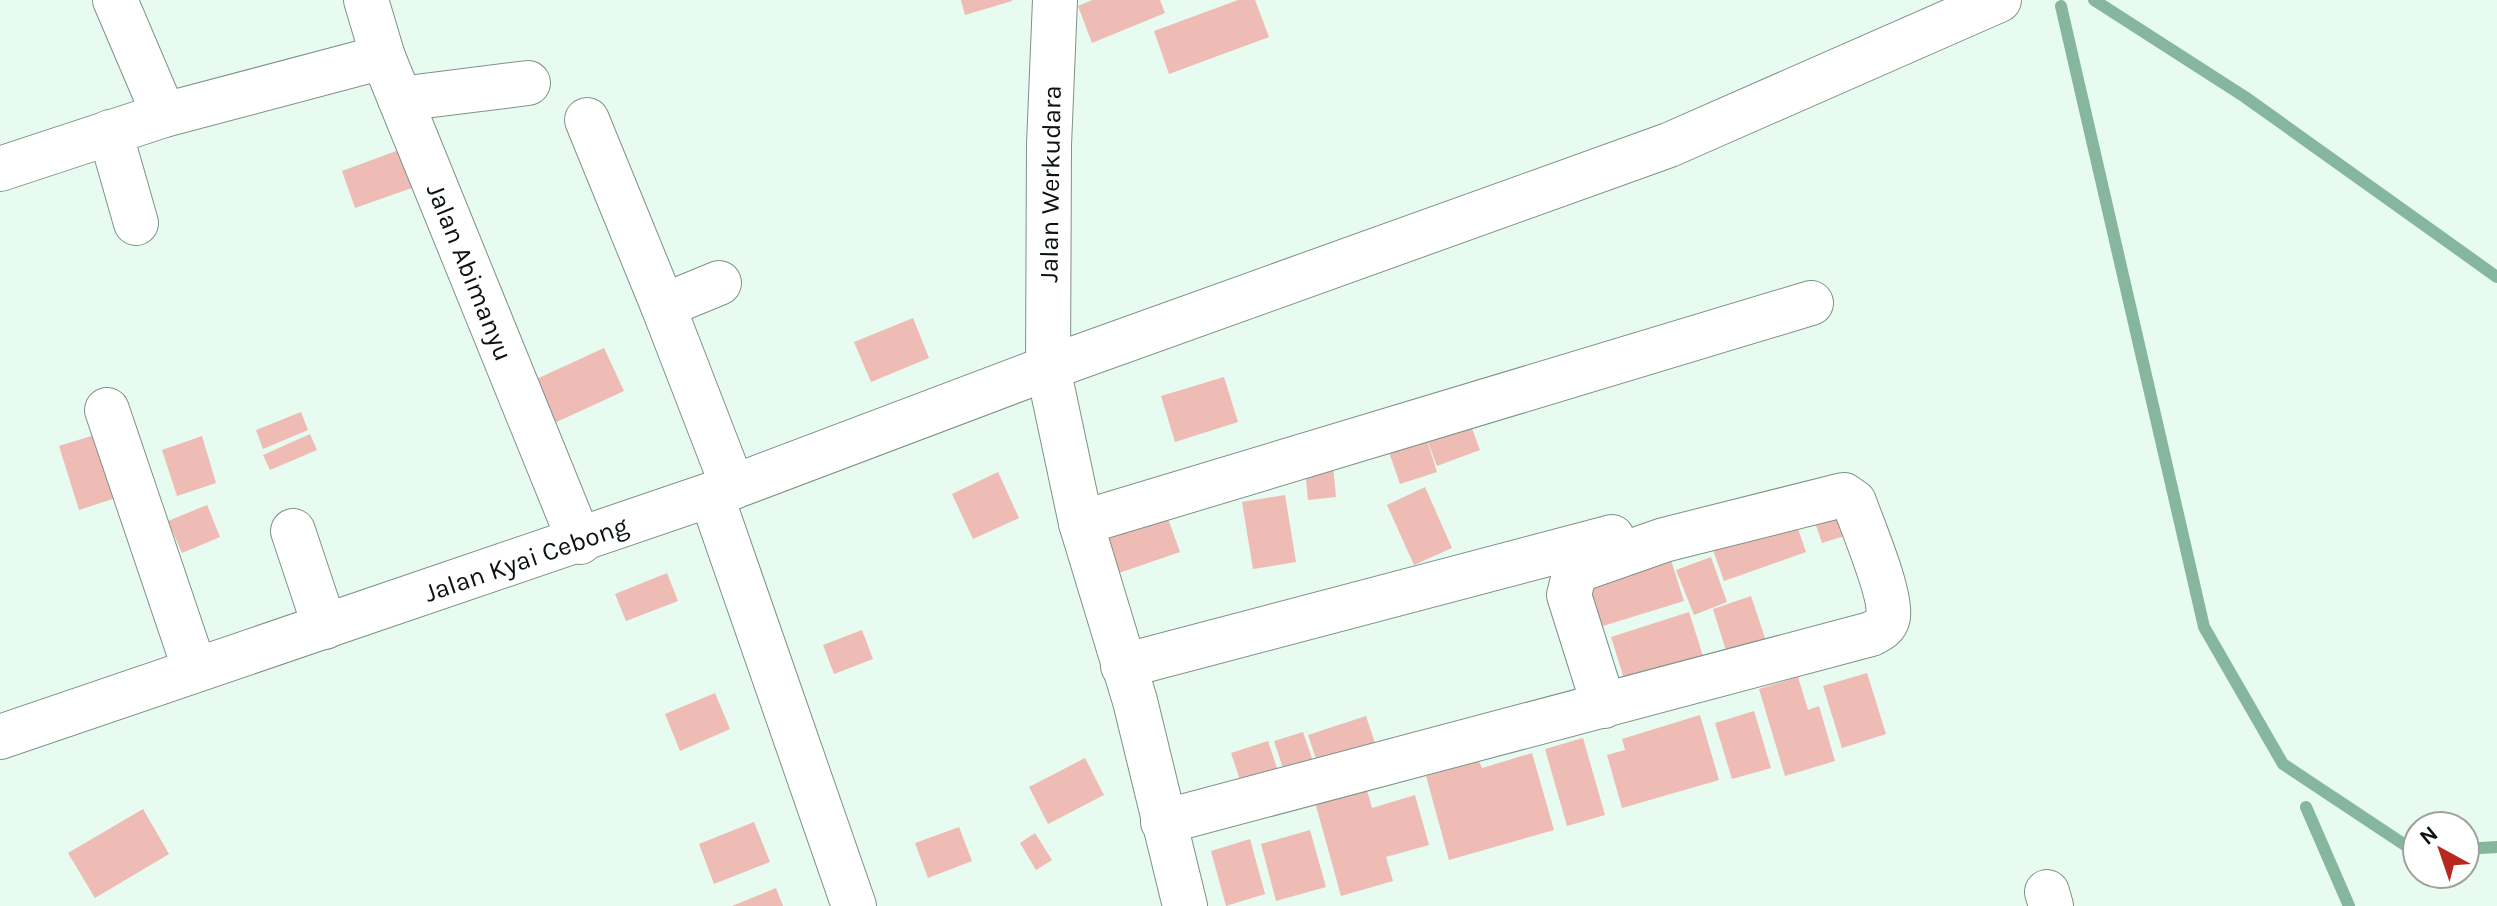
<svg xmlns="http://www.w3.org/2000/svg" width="2497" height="906" viewBox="0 0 2497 906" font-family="Karla,sans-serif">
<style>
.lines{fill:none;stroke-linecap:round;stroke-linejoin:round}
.stream{stroke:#87b69f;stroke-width:12}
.building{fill:#eebcb4}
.minor-casing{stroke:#7f9188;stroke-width:46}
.minor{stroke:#fff;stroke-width:44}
.labels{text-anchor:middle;stroke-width:6;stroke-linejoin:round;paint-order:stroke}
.street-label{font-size:26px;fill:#0c130f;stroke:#fff}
</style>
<rect width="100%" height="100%" fill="#e7fbf1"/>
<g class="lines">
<!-- stream -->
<g class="stream">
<polyline points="2094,0 2245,97 2497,277"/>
<polyline points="2061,6 2204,627 2283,764 2417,853"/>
<polyline points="2306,807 2349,906"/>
<polyline points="2465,849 2497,847"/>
</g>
</g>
<!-- building -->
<g class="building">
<polygon points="961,0 1012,0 1012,1 965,15"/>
<polygon points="1092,0 1160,0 1165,13 1092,43 1078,6"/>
<polygon points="1238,0 1255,0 1269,37 1169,74 1154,31"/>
<polygon points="415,144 429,182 355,208 342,171"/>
<polygon points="913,318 929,358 871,382 854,342"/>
<polygon points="604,348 624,391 550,425 530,382"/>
<polygon points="1224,377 1238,422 1175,442 1161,396"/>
<polygon points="301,412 308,430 263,449 256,430"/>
<polygon points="1467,415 1480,450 1437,466 1426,437 1437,472 1400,484 1383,435"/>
<polygon points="104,432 125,495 79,510 59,446"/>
<polygon points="310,434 317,450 270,470 263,455"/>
<polygon points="202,436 216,483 177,496 162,450"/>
<polygon points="1332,456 1336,497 1308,500 1304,459"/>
<polygon points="998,472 1019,518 973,539 952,494"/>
<polygon points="1425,487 1452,548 1414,565 1387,505"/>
<polygon points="1285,495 1296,562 1253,569 1242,502"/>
<polygon points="1844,500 1854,533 1822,543 1811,511"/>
<polygon points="1162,502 1180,552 1116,574 1099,525"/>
<polygon points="207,505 220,537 182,553 168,521"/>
<polygon points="1794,517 1806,552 1724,581 1712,547"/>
<polygon points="1670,557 1684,601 1590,630 1577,587"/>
<polygon points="1711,557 1727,602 1694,615 1676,570"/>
<polygon points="667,573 678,601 626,621 615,594"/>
<polygon points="1751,596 1767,644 1728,657 1713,609"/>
<polygon points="1689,612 1704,659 1626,685 1611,637"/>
<polygon points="862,630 873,659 834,674 823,645"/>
<polygon points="1867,673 1886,734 1842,748 1823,686"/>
<polygon points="1798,677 1808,710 1819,706 1835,761 1785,776 1759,689"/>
<polygon points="715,693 730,729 680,751 665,714"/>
<polygon points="1754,711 1771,768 1732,779 1715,723"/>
<polygon points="1700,715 1719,780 1622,808 1607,755 1625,750 1622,739"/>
<polygon points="1366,716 1378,752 1320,771 1308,735"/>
<polygon points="1303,732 1317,773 1288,783 1274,741"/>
<polygon points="1583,738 1605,815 1567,826 1545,749"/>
<polygon points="1268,741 1282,783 1245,795 1231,753"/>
<polygon points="1532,753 1554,830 1449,860 1426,776 1479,761 1482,768"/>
<polygon points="1085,758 1104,795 1048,824 1029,787"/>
<polygon points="1366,787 1372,808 1415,795 1429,845 1386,857 1393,881 1341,896 1315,802"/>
<polygon points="143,809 169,854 95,898 68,853"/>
<polygon points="754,822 770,862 714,884 699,844"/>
<polygon points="959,827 972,861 928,878 915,843"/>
<polygon points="1310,830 1326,887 1276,901 1261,844"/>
<polygon points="1035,833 1052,860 1036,870 1020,843"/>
<polygon points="1250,839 1265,894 1226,906 1211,851"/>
<polygon points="776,888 783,906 732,906"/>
</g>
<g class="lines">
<!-- minor casing -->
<g class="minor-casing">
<g id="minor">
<polyline points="115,0 164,115"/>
<polyline points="366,0 383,57 580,542"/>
<polyline points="1055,0 1049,145 1048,368 1081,523 1135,701 1185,906"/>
<polyline points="400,99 528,83"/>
<polyline points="587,120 663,306"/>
<polyline points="110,132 136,223"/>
<polyline points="0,169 164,115 383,57"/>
<polyline points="719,283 663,306 733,487"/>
<polyline points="107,410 195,670"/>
<polyline points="711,495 854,906"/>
<polyline points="1081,523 1811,303"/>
<polyline points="293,531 325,627"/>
<polyline points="1123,666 1612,537"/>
<polyline points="0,737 733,487 1048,368 1669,145 1999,0"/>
<path d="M1163 822 1871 634C1879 630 1886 627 1888 617 1892 595 1862 525 1854 502L1844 495 1835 497 1664 540 1584 568 1574 575 1569 595 1604 706"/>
<polyline points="2047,892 2051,906"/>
</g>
</g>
<!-- minor -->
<use href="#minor" class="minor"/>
</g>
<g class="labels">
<!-- street labels -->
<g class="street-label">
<text transform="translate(1050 184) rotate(-89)" y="9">Jalan Werkudara</text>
<text transform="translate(470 272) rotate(68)" y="9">Jalan Abimanyu</text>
<text transform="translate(526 559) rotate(-19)" y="9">Jalan Kyai Cebong</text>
</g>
</g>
<!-- north arrow -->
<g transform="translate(2441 850) rotate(320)"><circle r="38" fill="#ffffff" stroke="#9ea19f" stroke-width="2"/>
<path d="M0-6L14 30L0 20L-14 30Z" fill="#b62820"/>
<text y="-12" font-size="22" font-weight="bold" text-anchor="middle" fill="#0c130f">N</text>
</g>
</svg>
